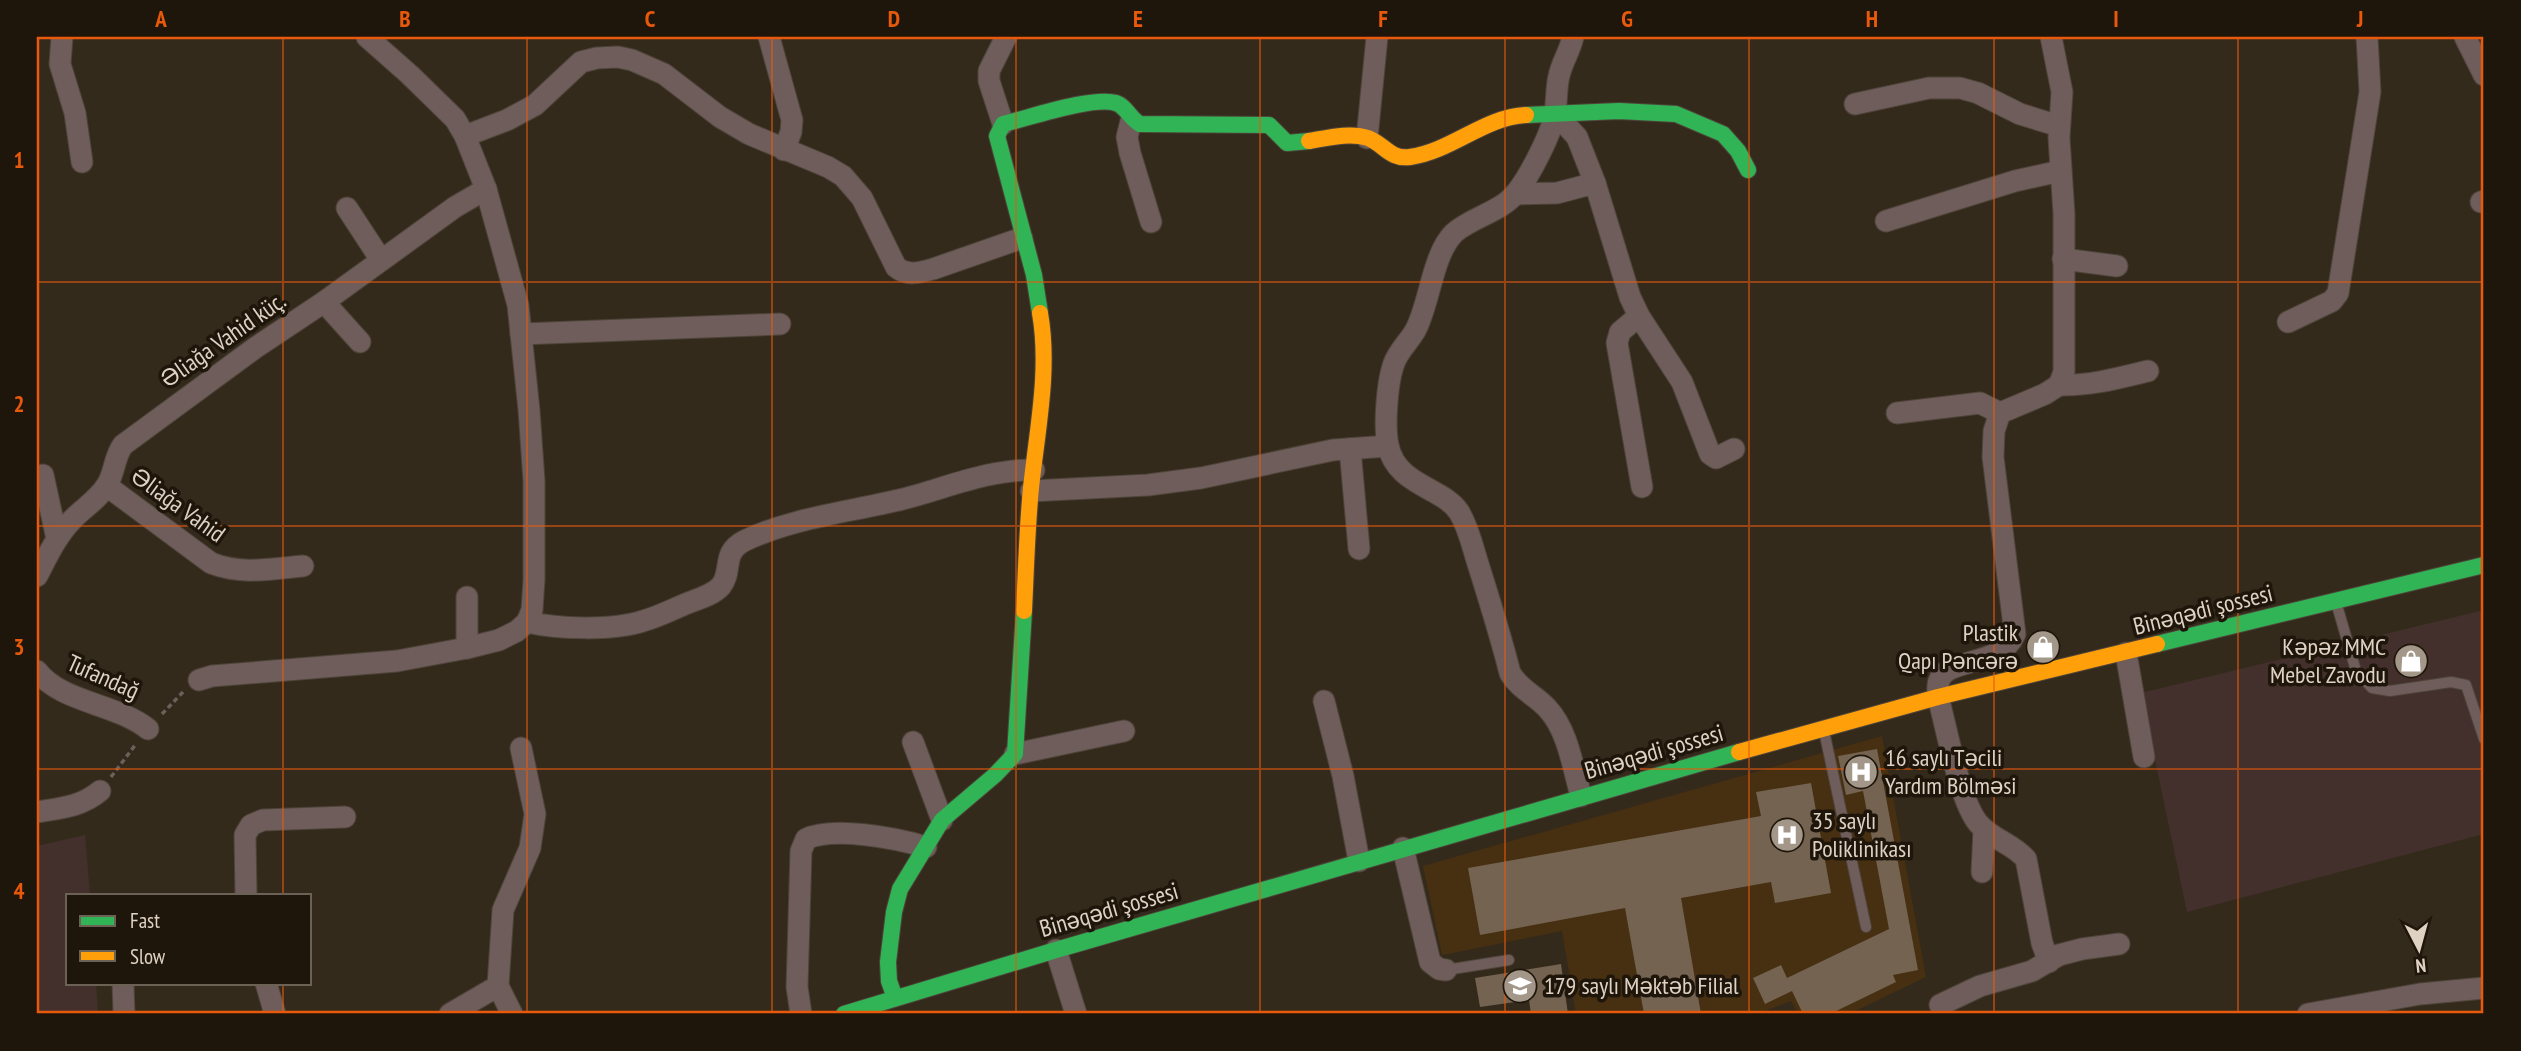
<svg xmlns="http://www.w3.org/2000/svg" width="2521" height="1051" viewBox="0 0 2521 1051" font-family="'PT Sans Narrow',sans-serif">
<style>
.built{fill:#472f12}
.industrial{fill:#43302c}
.building{fill:#736350}
.lines{fill:none;stroke-linecap:round;stroke-linejoin:round}
.lane-casing{stroke:#4e4439;stroke-width:12}
.street-casing{stroke:#4e4439;stroke-width:23}
.fast-casing{stroke:#4e4439;stroke-width:18}
.slow-casing{stroke:#4e4439;stroke-width:18}
.path{stroke:#6b605a;stroke-width:3.5;stroke-dasharray:5 3.5;stroke-linecap:butt}
.lane{stroke:#6e5d5b;stroke-width:10}
.street{stroke:#6e5d5b;stroke-width:21}
.fast{stroke:#30b455;stroke-width:16}
.slow{stroke:#ff9f0a;stroke-width:16}
.grid{fill:none;stroke:#e8590c;stroke-width:2;stroke-opacity:0.55}
.labels{text-anchor:middle;stroke-width:7;stroke-linejoin:round;paint-order:stroke}
.street-label{font-size:24px;fill:#dfd2c3;stroke:#1f160b}
.poi-label{font-size:24px;fill:#dfd2c3;stroke:#1f160b;text-anchor:start}
.neatline{fill:none;stroke:#e8590c;stroke-width:2.5}
.grid-label{font-size:23px;text-anchor:middle;font-weight:bold;fill:#e8590c}
</style>
<rect width="100%" height="100%" fill="#342a1c"/>
<!-- built -->
<polygon class="built" points="1882,736 1926,977 1849,1014 1798,1014 1791,1001 1757,1014 1576,1014 1562,931 1442,955 1423,866"/>
<!-- industrial -->
<g class="industrial">
<polygon points="2484,610 2484,834 2187,912 2141,693"/>
<polygon points="85,835 90,895 68,895 68,983 96,983 98,1014 37,1014 37,846"/>
</g>
<!-- building -->
<g class="building">
<polygon points="1877,749 1918,970 1893,975 1896,982 1830,1014 1803,1014 1792,991 1765,1004 1753,978 1781,965 1787,978 1889,929 1863,791 1846,795 1838,756"/>
<polygon points="1811,783 1831,893 1775,903 1771,882 1681,898 1701,1014 1644,1014 1625,908 1480,935 1468,868 1761,816 1756,792"/>
<polygon points="1561,964 1568,1014 1531,1014 1529,1000 1480,1007 1475,978"/>
</g>
<g class="lines">
<!-- lane casing -->
<g class="lane-casing">
<g id="lane">
<polyline points="2336,602 2356,671 2372,688 2390,691 2451,682 2466,685 2484,739"/>
<polyline points="1824,731 1866,927"/>
<polyline points="1446,970 1509,960"/>
</g>
</g>
<!-- street casing -->
<g class="street-casing">
<g id="street">
<polyline points="62,37 60,64 75,113 82,162"/>
<polyline points="769,37 792,120 791,132 784,150"/>
<path d="M1573 37C1570 51 1562 62 1559 76 1556 88 1557 101 1555 113 1552 133 1529 177 1516 193 1501 212 1472 217 1454 233 1432 255 1430 304 1415 331 1408 343 1397 352 1393 366 1387 385 1384 426 1388 445 1396 486 1443 487 1459 512 1469 528 1473 549 1479 567 1490 602 1501 637 1510 673 1519 689 1535 695 1547 708 1568 730 1573 768 1581 796"/>
<polyline points="2465,37 2484,75"/>
<polyline points="1855,104 1929,88 1960,88 1978,93 2020,114 2059,126"/>
<polyline points="1555,113 1577,137 1595,183 1630,297 1639,316 1682,382 1710,454 1716,458 1734,449"/>
<polyline points="1131,121 1127,137 1130,153 1151,222"/>
<polyline points="1003,124 989,81 989,71 1006,37"/>
<path d="M465 136 507 120 535 105 581 62 597 58 618 57 632 60 664 74 720 117 749 134 828 167 843 176 862 198 896 267C907 276 919 273 933 269L1022 238"/>
<polyline points="1367,138 1377,37"/>
<polyline points="1515,194 1557,193 1595,183"/>
<polyline points="2481,202 2484,201"/>
<polyline points="347,208 381,260"/>
<polyline points="1886,221 2015,181 2060,171"/>
<polyline points="2063,259 2117,266"/>
<polyline points="324,302 360,342"/>
<polyline points="1639,316 1620,332 1617,343 1642,487"/>
<polyline points="2288,322 2332,301 2338,293 2370,92 2367,37"/>
<polyline points="521,334 780,324"/>
<path d="M2059 385C2090 386 2119 378 2148 371"/>
<polyline points="1897,413 1980,403 2000,413"/>
<polyline points="1350,449 1359,549"/>
<polyline points="43,475 57,539"/>
<path d="M107 486 211 563C241 575 271 569 303 566"/>
<polyline points="1031,491 1148,485 1201,478 1333,450 1388,446"/>
<path d="M37 576C47 557 57 535 72 520 83 508 98 500 107 485 115 472 114 457 123 445L255 348 324 302 455 207 486 189"/>
<path d="M527 622C557 629 613 631 643 621 658 617 673 609 688 603 698 599 713 595 721 586 733 571 721 553 744 541 792 518 848 512 899 500 944 489 988 469 1034 470"/>
<polyline points="467,648 467,597"/>
<polyline points="2126,653 2144,757"/>
<path d="M37 671C62 703 115 703 148 729"/>
<polyline points="199,680 212,676 397,661 467,648 499,640 517,631 527,622 532,610 534,580 534,481 529,410 518,305 486,189 465,136 455,119 410,75 367,37"/>
<polyline points="1324,701 1343,776 1359,861"/>
<polyline points="913,742 942,820"/>
<polyline points="1015,754 1124,731"/>
<path d="M37 812C60 808 81 807 100 791"/>
<polyline points="1403,848 1430,962 1439,969 1446,970"/>
<polyline points="1982,872 1984,829"/>
<polyline points="246,895 245,835 251,825 263,820 345,817"/>
<polyline points="1056,950 1076,1014"/>
<path d="M2049 962 2042 943 2026 859C2012 843 1991 839 1978 823 1959 799 1947 729 1938 697 1938 693 1937 685 1939 681 1946 657 2000 668 2015 634L1993 457 1994 431 2000 413 2045 394 2059 385 2064 372V214L2059 138 2062 92 2051 37"/>
<polyline points="123,983 124,1014"/>
<polyline points="266,983 275,1014"/>
<polyline points="1940,1005 1980,986 2032,971 2059,955 2082,949 2119,944"/>
<polyline points="450,1014 498,986"/>
<polyline points="512,1014 498,986 503,910 530,848 535,814 521,748"/>
<path d="M801 1014 797 987 801 851 806 839C833 826 896 838 926 847"/>
<polyline points="2308,1014 2420,994 2484,988"/>
</g>
</g>
<!-- fast casing -->
<g class="fast-casing">
<g id="fast">
<polyline points="1526,115 1619,111 1676,114 1723,134 1738,151 1748,170"/>
<path d="M1040 313 1034 275 997 136 1003 124C1029 118 1092 96 1116 103 1126 106 1130 119 1140 124L1269 125 1287 143 1309 141"/>
<polyline points="2157,644 2484,565"/>
<polyline points="895,998 889,981 888,962 894,912 900,889 942,820 995,775 1015,754 1024,611"/>
<polyline points="844,1014 1056,950 1739,752"/>
</g>
</g>
<!-- slow casing -->
<g class="slow-casing">
<g id="slow">
<path d="M1309 141C1327 138 1350 132 1368 138 1384 144 1390 160 1410 157 1452 151 1484 117 1526 115"/>
<path d="M1024 611C1026 570 1027 529 1031 488 1037 430 1050 371 1040 313"/>
<polyline points="1739,752 1938,697 2157,644"/>
</g>
</g>
<!-- path -->
<g class="path">
<polyline points="162,714 183,692"/>
<polyline points="111,777 136,744"/>
</g>
<!-- lane -->
<use href="#lane" class="lane"/>
<!-- street -->
<use href="#street" class="street"/>
<!-- fast -->
<use href="#fast" class="fast"/>
<!-- slow -->
<use href="#slow" class="slow"/>
</g>
<!-- grid -->
<path class="grid" d="M283 37V895M527 37V1014M772 37V1014M1016 37V1014M1260 37V1014M1505 37V1014M1749 37V1014M1994 37V1014M2238 37V1014M37 282H2484M37 526H2484M37 769H2484M283 983V1014"/>
<!-- icons -->
<defs>
<g id="shop-disc" transform="scale(1.75)"><circle r="9.5" fill="#a39789" stroke="#1f160b"/><path d="M-5-2.5h2.3a2.7 3.5 0 0 1 5.4 0H5L5.5 6h-11ZM-1.5-2.5h3a1.5 2.3 0 0 0-3 0Z" fill="#fff"/></g>
<g id="hospital-disc" transform="scale(1.75)"><circle r="9.5" fill="#a39789" stroke="#1f160b"/><path d="M-5-5h3v3.5h4V-5h3V5h-3V1.5h-4V5h-3Z" fill="#fff"/></g>
<g id="school-disc" transform="scale(1.75)"><circle r="9.5" fill="#a39789" stroke="#1f160b"/><path d="M0-5L7-2L0 1L-7-2ZM-4 1L0 2.5L4 1V4Q0 6-4 4Z" fill="#fff"/></g>
</defs>
<g fill-rule="evenodd">
<use href="#shop-disc" x="2043" y="647"/>
<use href="#shop-disc" x="2411" y="661"/>
<use href="#hospital-disc" x="1861" y="772"/>
<use href="#hospital-disc" x="1787" y="835"/>
<use href="#school-disc" x="1520" y="986"/>
</g>
<g class="labels">
<!-- street labels -->
<g class="street-label">
<text transform="translate(223 340) rotate(-35)" y="8">Əliağa Vahid küç.</text>
<text transform="translate(178 505) rotate(36)" y="8">Əliağa Vahid</text>
<text transform="translate(2203 610) rotate(-14)" y="8">Binəqədi şossesi</text>
<text transform="translate(103 677) rotate(24)" y="8">Tufandağ</text>
<text transform="translate(1654 752) rotate(-16)" y="8">Binəqədi şossesi</text>
<text transform="translate(1109 910) rotate(-16)" y="8">Binəqədi şossesi</text>
</g>
<!-- poi labels -->
<g class="poi-label">
<text x="2018" y="641" text-anchor="end">Plastik<tspan x="2018" dy="28">Qapı Pəncərə</tspan></text>
<text x="2386" y="655" text-anchor="end">Kəpəz MMC<tspan x="2386" dy="28">Mebel Zavodu</tspan></text>
<text x="1885" y="766">16 saylı Təcili<tspan x="1885" dy="28">Yardım Bölməsi</tspan></text>
<text x="1812" y="829">35 saylı<tspan x="1812" dy="28">Poliklinikası</tspan></text>
<text x="1544" y="994">179 saylı Məktəb Filial</text>
</g>
</g>
<!-- border -->
<rect width="2521" height="1051" fill="none" stroke="#1f160b" stroke-width="77"/>
<!-- legend -->
<rect x="66" y="894" width="245" height="91" fill="#1f160b" stroke="#6c6155" stroke-width="2"/>
<rect x="80" y="916" width="35" height="10" fill="#30b455" stroke="#6c6155" stroke-width="2"/>
<text x="130" y="928" font-size="21" fill="#dfd2c3">Fast</text>
<rect x="80" y="951" width="35" height="10" fill="#ff9f0a" stroke="#6c6155" stroke-width="2"/>
<text x="130" y="964" font-size="21" fill="#dfd2c3">Slow</text>
<!-- north arrow -->
<g transform="translate(2419 949) rotate(174)" stroke="#1f160b" stroke-width="5" paint-order="stroke">
<path d="M0-5L12 26L0 18L-12 26Z" fill="#dfd2c3"/>
<text y="-10" font-size="19" font-weight="bold" text-anchor="middle" fill="#dfd2c3">N</text>
</g>
<rect x="38" y="38" width="2444" height="974" class="neatline"/>
<g class="grid-label">
<text x="161" y="27">A</text>
<text x="405" y="27">B</text>
<text x="650" y="27">C</text>
<text x="894" y="27">D</text>
<text x="1138" y="27">E</text>
<text x="1383" y="27">F</text>
<text x="1627" y="27">G</text>
<text x="1872" y="27">H</text>
<text x="2116" y="27">I</text>
<text x="2360" y="27">J</text>
<text x="19" y="168">1</text>
<text x="19" y="412">2</text>
<text x="19" y="655">3</text>
<text x="19" y="899">4</text>
</g>
</svg>
